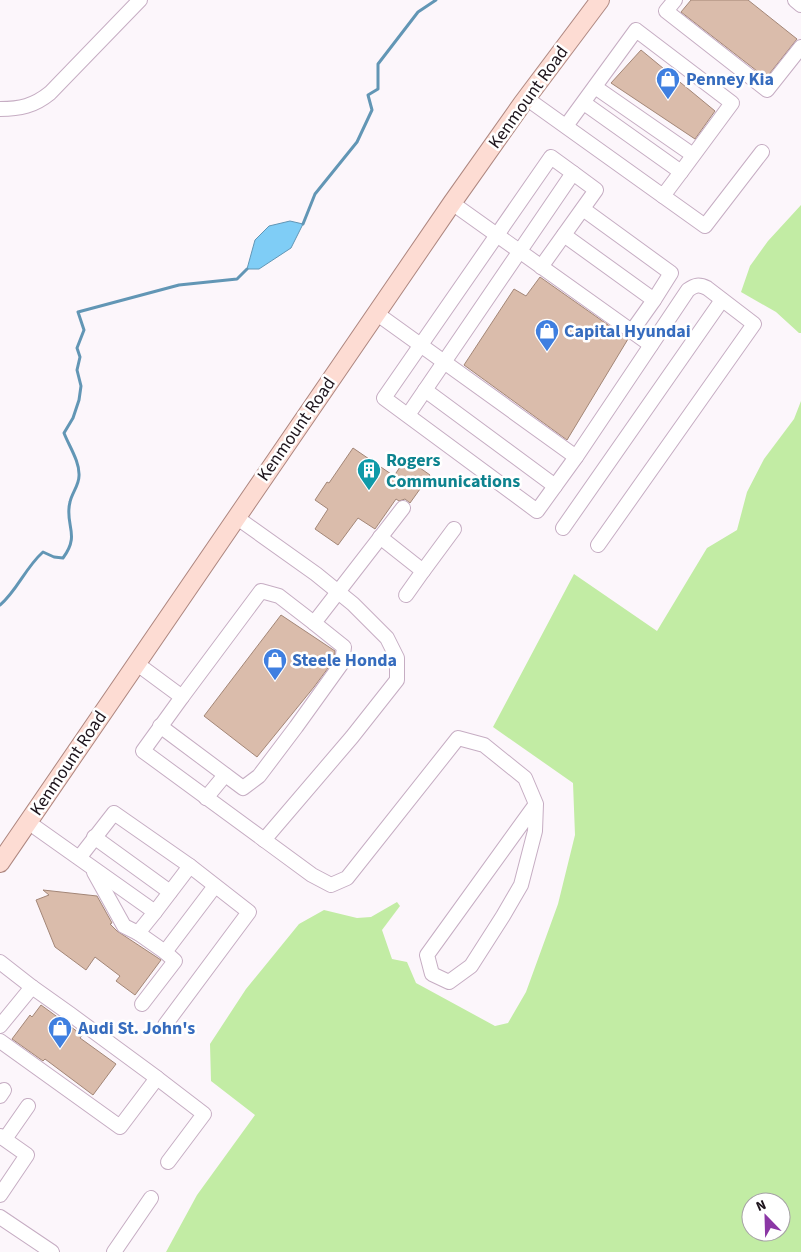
<svg xmlns="http://www.w3.org/2000/svg" width="801" height="1252" viewBox="0 0 801 1252" font-family="'Source Sans 3',sans-serif">
<style>
.green{fill:#c2eca4;fill-rule:evenodd}
.water{fill:#7fcdf6;stroke:#6296b5}
.lines{fill:none;stroke-linecap:round;stroke-linejoin:round}
.stream{stroke:#6296b5;stroke-width:3}
.building{fill:#dabcab;stroke:#a38677}
.minor-casing{stroke:#c6adc3;stroke-width:16}
.major-casing{stroke:#ae8780;stroke-width:20}
.minor{stroke:#fff;stroke-width:14}
.major{stroke:#fddcd3;stroke-width:18}
.labels{text-anchor:middle;stroke-width:5;stroke-linejoin:round;paint-order:stroke}
.shop-label{font-size:18px;font-weight:bold;fill:#366cbe;stroke:#fff;text-anchor:start}
.street-label{font-size:18px;fill:#1e151d;stroke:#fff}
.culture-label{font-size:18px;font-weight:bold;fill:#0d838f;stroke:#fff;text-anchor:start}
</style>
<rect width="100%" height="100%" fill="#fcf6fb"/>
<!-- green -->
<g class="green">
<polygon points="801,205 801,333 799,333 776,312 741,292 750,266 768,241"/>
<path d="M801 401V1252H166L197 1195 255 1115 211 1081 210 1044 246 989 299 924 324 910 357 918 371 917 397 902 400 906 382 930 392 959 407 962 416 983 495 1026 508 1023 526 992 558 904 575 835 573 783 493 727 574 574 657 631 707 548 737 530 747 492 764 459 794 419ZM751 1202H781V1232H751Z"/>
</g>
<!-- water -->
<polygon class="water" points="290,221 303,224 291,248 259,269 247,269 255,240 269,226"/>
<g class="lines">
<!-- stream -->
<g class="stream">
<polyline points="303,224 315,194 357,142 372,110 368,95 378,89 378,64 418,12 436,0"/>
<path d="M0 605C17 591 25 568 43 552L54 557 63 558C81 534 64 525 70 502 72 493 79 485 79 476 80 462 69 446 64 433L73 418 79 400 81 386 77 370 80 357 77 348 84 330 78 312 179 285 237 279 247 269"/>
</g>
</g>
<!-- building -->
<g class="building">
<polygon points="691,0 748,0 797,39 766,78 681,12"/>
<polygon points="641,50 715,111 695,139 611,83"/>
<polygon points="540,277 628,339 567,440 464,365 514,289 526,296"/>
<polygon points="353,448 394,476 406,458 430,475 410,503 405,499 399,501 396,499 375,529 358,518 338,545 315,529 328,509 315,500 327,482 329,483"/>
<polygon points="281,615 335,651 334,660 314,687 257,757 204,716"/>
<polygon points="43,890 97,896 112,923 110,924 117,931 161,960 135,995 116,981 120,976 95,957 86,970 55,947 36,900 49,895"/>
<polygon points="41,1005 82,1035 80,1038 116,1064 93,1095 45,1059 43,1061 12,1039 30,1015 32,1017"/>
</g>
<g class="lines">
<!-- minor casing -->
<g class="minor-casing">
<g id="minor">
<polyline points="675,0 666,11 767,90 801,47"/>
<polyline points="795,0 801,5"/>
<polyline points="595,87 693,155"/>
<polyline points="526,98 663,196 681,172 584,103"/>
<path d="M0 109C20 109 34 106 50 93L140 0"/>
<polyline points="566,126 636,30 732,103 681,172"/>
<polyline points="663,196 705,226 762,152"/>
<polyline points="452,203 651,345"/>
<polyline points="583,209 671,273 654,300"/>
<polyline points="564,235 654,300 632,331"/>
<polyline points="541,267 596,190 573,173"/>
<polyline points="376,313 576,457"/>
<polyline points="425,390 555,486"/>
<path d="M408 415 573 173 551 157 384 398 537 511 576 457 688 290C695 285 699 284 707 288L754 324 598 545"/>
<polyline points="236,517 316,574 353,604 387,638 397,658 397,680 352,737 264,840"/>
<polyline points="563,528 722,300"/>
<polyline points="380,537 423,571 406,595"/>
<polyline points="423,571 454,529"/>
<polyline points="136,663 182,697 143,751 312,875 331,885 347,878 458,738 484,745 525,778 536,804 427,955 432,974 449,982 471,966 503,916 521,885 535,831 536,804"/>
<polyline points="182,697 261,591 279,596 314,623"/>
<polyline points="160,726 243,788 259,776 296,727 342,663 344,647 314,623 403,508"/>
<polyline points="206,798 225,775"/>
<polyline points="28,822 155,912 190,866 114,813 79,858"/>
<polyline points="94,837 170,892"/>
<polyline points="94,872 124,926 138,933"/>
<polyline points="155,912 138,933 165,952 215,886"/>
<polyline points="0,962 32,987 70,1014 157,1078 120,1127 0,1041"/>
<polyline points="142,1004 175,961 165,952"/>
<polyline points="165,1025 249,912 190,866"/>
<polyline points="0,1026 32,987"/>
<polyline points="157,1078 204,1114 168,1162"/>
<polyline points="0,1096 4,1090"/>
<polyline points="0,1136 27,1155 0,1195"/>
<polyline points="5,1139 28,1106"/>
<polyline points="0,1217 52,1252"/>
<polyline points="114,1252 151,1198"/>
</g>
</g>
<!-- major casing -->
<g class="major-casing">
<polyline id="major" points="0,863 452,203 522,104 600,0"/>
</g>
<!-- minor -->
<use href="#minor" class="minor"/>
<!-- major -->
<use href="#major" class="major"/>
</g>
<!-- icons -->
<defs>
<g id="shop-pin" transform="scale(1.25)"><path d="M0 17L-7.5 6A9.5 9.5 0 1 1 7.5 6Z" fill="#3f7fe0" stroke="#fff"/><path d="M-5-2.5h2.3a2.7 3.5 0 0 1 5.4 0H5L5.5 6h-11ZM-1.5-2.5h3a1.5 2.3 0 0 0-3 0Z" fill="#fff"/></g>
<g id="building-pin" transform="scale(1.25)"><path d="M0 17L-7.5 6A9.5 9.5 0 1 1 7.5 6Z" fill="#0f9aa8" stroke="#fff"/><path d="M-4-6H4V6H1V3H-1V6H-4ZM-2.5-4.3h1.7v1.8h-1.7ZM.8-4.3h1.7v1.8H.8ZM-2.5-1h1.7V.8h-1.7ZM.8-1h1.7V.8H.8Z" fill="#fff"/></g>
</defs>
<g fill-rule="evenodd">
<use href="#shop-pin" x="668" y="79"/>
<use href="#shop-pin" x="547" y="331"/>
<use href="#building-pin" x="369" y="470"/>
<use href="#shop-pin" x="275" y="660"/>
<use href="#shop-pin" x="60" y="1028"/>
</g>
<g class="labels">
<!-- shop labels -->
<g class="shop-label">
<text x="686" y="85">Penney Kia</text>
<text x="564" y="337">Capital Hyundai</text>
<text x="292" y="666">Steele Honda</text>
<text x="78" y="1034">Audi St. John's</text>
</g>
<!-- street labels -->
<g class="street-label">
<text transform="translate(528 97) rotate(-54)" y="6">Kenmount Road</text>
<text transform="translate(296 429) rotate(-55)" y="6">Kenmount Road</text>
<text transform="translate(68 763) rotate(-56)" y="6">Kenmount Road</text>
</g>
<!-- culture labels -->
<g class="culture-label">
<text x="386" y="466">Rogers<tspan x="386" dy="21">Communications</tspan></text>
</g>
</g>
<!-- north arrow -->
<g transform="translate(766 1217) rotate(337)"><circle r="24" fill="#ffffff" stroke="#a5a1a5"/>
<path d="M0-4L9 19L0 12L-9 19Z" fill="#8b37a5"/>
<text y="-8" font-size="14" font-weight="bold" text-anchor="middle" fill="#1e151d">N</text>
</g>
</svg>
